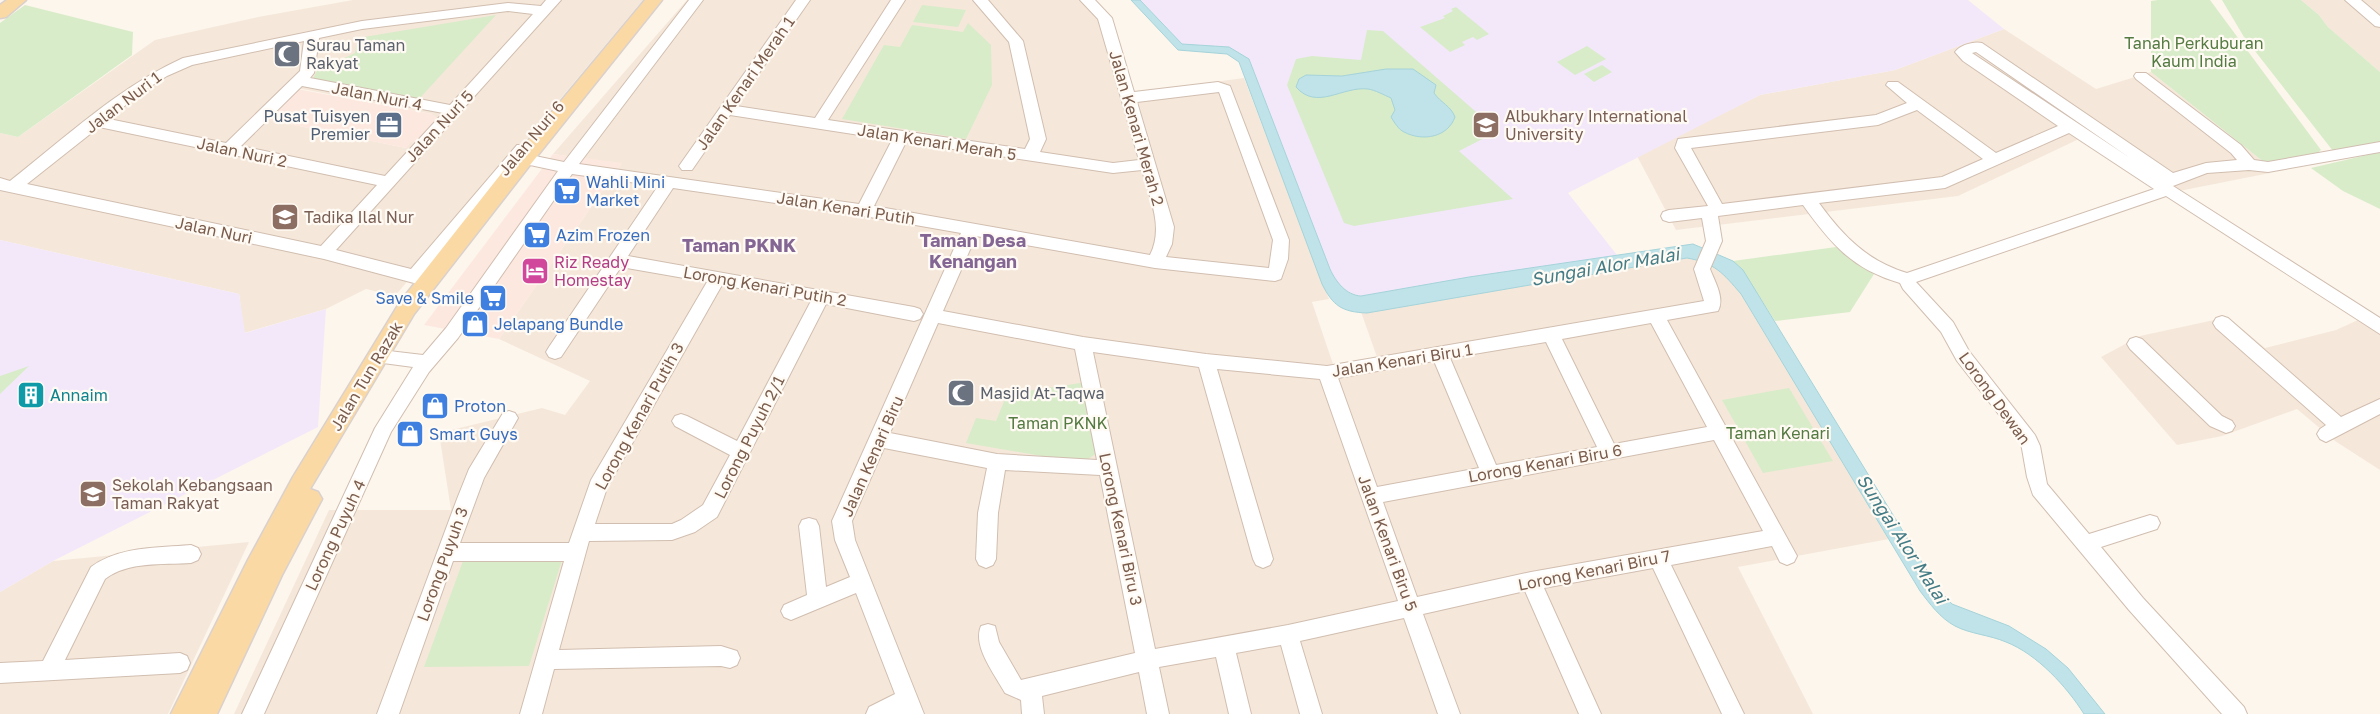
<svg xmlns="http://www.w3.org/2000/svg" width="2380" height="714" viewBox="0 0 2380 714" font-family="'Golos Text',sans-serif">
<style>
.residential{fill:#f5e8da;fill-rule:evenodd}
.commercial{fill:#fde8e0}
.education{fill:#f3e8fa}
.green{fill:#d8ecc9}
.water{fill:#bfe3e8;stroke:#a5d3da}
.lines{fill:none;stroke-linecap:round;stroke-linejoin:round}
.minor-casing{stroke:#d1beb0;stroke-width:2}
.major-casing{stroke:#dad1cd;stroke-width:3}
.minor{fill:#fff;fill-rule:evenodd}
.major{fill:#fbd9a5;fill-rule:evenodd}
.labels{text-anchor:middle;stroke-width:4.5;stroke-linejoin:round;paint-order:stroke}
.park-label{font-size:16px;fill:#537a41;stroke:#fffaf3}
.worship-label{font-size:16px;fill:#5b616d;stroke:#fffaf3;text-anchor:start}
.street-label{font-size:16px;fill:#7a5c4d;stroke:#fffaf3}
.service-label{font-size:16px;fill:#4e5e75;stroke:#fffaf3;text-anchor:end}
.education-label{font-size:16px;fill:#785e54;stroke:#fffaf3;text-anchor:start}
.shop-label{font-size:16px;fill:#366cbe;stroke:#fffaf3;text-anchor:start}
.hotel-label{font-size:16px;fill:#b23c85;stroke:#fffaf3;text-anchor:start}
.culture-label{font-size:16px;fill:#0d838f;stroke:#fffaf3;text-anchor:start}
.neighbourhood-label{font-size:18px;font-weight:bold;fill:#846695;stroke:#fffaf3}
.water-label{font-size:18px;font-style:italic;fill:#437c86;stroke:#fffaf3}
</style>
<rect width="100%" height="100%" fill="#fdf6ec"/>
<!-- residential -->
<g class="residential">
<path d="M353 0H643L395 296 366 289 326 309 244 333 239 294 0 240V133L18 137 155 40 258 17ZM297 89H302L432 114 406 148 265 119Z"/>
<polygon points="687,0 1093,0 1132,93 1244,78 1329,299 1312,302 1333,364 1377,357 1361,312 1687,258 1699,260 1719,268 1741,294 1889,539 1738,567 1813,714 234,714 329,510 451,510 439,433 542,408 565,415 590,381 499,339 621,164 553,154"/>
<polygon points="2301,0 2380,0 2380,72 2328,27 2319,15"/>
<polygon points="2004,29 2096,89 2151,72 2265,163 2270,173 2164,194 2079,139 1958,196 1676,230 1637,156 1760,95 1895,70"/>
<polygon points="2228,317 2265,348 2336,330 2358,320 2366,325 2380,324 2380,470 2335,441 2297,409 2222,436 2177,445 2101,357 2140,336"/>
<polygon points="249,542 168,714 0,714 0,592 53,561"/>
</g>
<!-- commercial -->
<g class="commercial">
<polygon points="297,89 432,114 436,117 435,121 415,143 411,142 406,148 264,119"/>
<polygon points="553,154 622,163 499,339 424,325"/>
</g>
<!-- education -->
<g class="education">
<polygon points="1140,0 1968,0 2004,29 1895,70 1760,95 1568,193 1617,255 1361,296 1349,293 1337,282 1330,269 1249,59 1229,47 1182,44"/>
<polygon points="0,240 239,294 245,333 326,309 318,427 53,561 0,592"/>
</g>
<!-- green -->
<g class="green">
<polygon points="2158,0 2210,0 2321,150 2314,156 2265,163 2151,72 2151,1"/>
<polygon points="2222,0 2301,0 2319,15 2328,27 2380,72 2380,142 2333,151 2244,37"/>
<polygon points="25,5 133,32 132,55 18,137 0,133 0,23"/>
<polygon points="922,5 966,10 958,27 913,22"/>
<polygon points="1456,7 1489,34 1477,40 1473,37 1462,42 1465,45 1450,52 1420,27 1445,18 1443,16 1453,11 1451,9"/>
<polygon points="496,15 419,99 313,79 319,66 332,64 355,53 358,38"/>
<polygon points="968,23 991,45 992,85 966,139 842,119 884,45 900,47 912,25 963,32"/>
<polygon points="1367,30 1383,31 1498,131 1459,151 1513,199 1354,226 1344,223 1287,85 1296,59 1312,56 1361,60"/>
<polygon points="1587,46 1606,59 1575,75 1557,62"/>
<polygon points="1602,65 1612,72 1594,82 1584,74"/>
<polygon points="2380,152 2380,209 2343,191 2311,168"/>
<polygon points="1836,247 1874,274 1850,312 1775,321 1743,271 1733,261"/>
<polygon points="29,366 0,394 0,376"/>
<polygon points="1087,382 1100,451 1082,463 966,443 976,418 996,421 1007,394"/>
<polygon points="1789,388 1833,461 1763,473 1722,400"/>
<polygon points="562,560 529,666 424,667 463,561"/>
</g>
<!-- water -->
<g class="water">
<path d="M1131 0H1140L1182 44 1229 47 1249 59 1330 269C1336 282 1346 295 1361 296L1469 277 1693 244 1733 261 1743 270 1939 590 1952 604 2009 626 2046 649 2068 668 2105 714H2084C2067 687 2037 654 2006 642 1990 635 1970 634 1955 626 1940 618 1930 604 1920 591L1741 294C1723 273 1715 263 1687 258L1367 313C1342 312 1333 306 1322 284L1239 62 1227 54 1178 50Z"/>
<path d="M1386 69H1413L1436 85 1434 93C1441 103 1451 106 1455 117 1448 137 1423 142 1404 132 1399 130 1394 122 1391 117L1395 110 1391 98C1384 95 1375 90 1368 89 1342 86 1317 111 1296 87L1299 79 1306 75 1342 76Z"/>
</g>
<g class="lines">
<!-- minor casing -->
<g class="minor-casing">
<g id="minor">
<path d="M546 0H561L336 250 411 269 517 145H527L530 149 527 153 427 273 434 276 436 280 434 284 428 286 414 283 324 259 0 190V178L10 181C66 137 119 87 183 58L362 21 508 3 541 6ZM508 11 533 14 450 105 310 78 314 73 319 38 362 29ZM304 41 300 71 226 143 109 119 140 93 167 76 192 65ZM302 86 443 113 385 176 241 146ZM99 127 377 185 321 246 27 184Z"/>
<path d="M689 0H703L579 164 859 204 892 140 730 115 692 170H682L679 166 796 0H810L736 106 815 118 891 0H905L828 120 1025 149 1030 139 1009 42 973 0H988L1023 41 1046 139 1040 152 1113 163 1139 160 1098 19 1080 0H1095L1112 18 1134 92 1218 82 1230 86 1289 240 1288 259 1281 279 1275 281 1155 268 976 236 943 311 1083 337 1206 354 1327 366 1704 301 1694 269 1706 241 1702 218 1669 222 1663 220 1661 216 1663 212 1669 210 1708 206 1675 148 1678 139 1876 115 1907 103 1886 85 1888 82H1898L1996 153 2058 126 1963 61 1955 52C1960 45 1974 41 1982 43L2173 173 2206 163 2237 160 2231 153 2136 79 2134 76 2136 73H2146L2241 145 2254 160 2268 162 2380 142V152L2268 172 2249 170 2207 173 2173 186 2380 318V334L2166 196 1916 282 1953 322 1969 351 2035 435 2040 446 2047 484 2089 534 2150 515 2157 517 2160 523 2157 529 2101 547 2143 598 2244 707 2247 714H2222L2129 610 2033 495 2027 477 2021 443 1957 361 1941 332 1903 289 1900 283C1852 269 1831 244 1803 205L1718 216 1722 241 1710 269C1715 282 1725 298 1718 311L1712 312 1667 320 1797 556 1794 562 1787 565 1780 562 1772 546 1671 565 1744 714H1722L1653 568 1544 588 1601 714H1579L1525 591 1423 614 1460 714H1438L1404 618 1300 641 1322 714H1300L1281 645 1236 653 1251 714H1229L1216 657 1159 667 1169 714H1147L1139 672 1042 696 1044 714H1022L1021 700 1005 693C995 675 972 646 981 626L988 624 995 626 999 642 1021 680 1135 653 1100 475 1005 470 998 513 996 559 993 565 986 568 979 565 976 559 978 513 987 468 884 448 852 521 855 540 924 714H866L869 707 895 694 856 593 791 620 784 617 781 611 784 605 807 595 799 526 802 520 809 518 816 520 819 526 826 587 850 577 835 540 832 521 961 233 864 216 673 188 628 256 914 307 920 309 923 314 920 319 914 321 826 304 717 517 695 532 672 540 589 541 559 650 721 646 737 651 740 658 737 665 730 668 721 666 554 669 542 714H520L564 561H453L399 714H377L457 499 469 469 503 413 509 411 515 413 518 418 484 478 460 543H569L591 480 707 282 621 267 561 357 555 359 549 357 546 352 549 347 658 186 572 174 458 338 429 372 391 432 264 714H242L375 428 413 367 383 363 380 358 383 353 389 351 423 355 446 328 558 171 530 165 527 161 530 157 535 156 564 162ZM1976 52 2130 158 1972 53ZM1219 92 1273 240 1269 268 1166 257 1172 244 1174 227 1137 102ZM1917 110 1983 159 1942 177 1722 204 1691 148 1878 125ZM2069 133 2154 189 1907 273C1867 261 1843 236 1819 203L1945 188ZM906 142 1113 173 1142 170C1150 199 1164 227 1150 255L874 206ZM722 285 811 301 737 441 687 416 681 414 675 416 672 421 675 426 730 455 703 505 681 520 672 524H595L607 488ZM938 323 1075 349 1097 460 997 454 890 433ZM1651 323 1707 427 1614 444 1562 339ZM1546 342 1597 447 1496 465 1450 358ZM1093 352 1199 367 1253 559 1256 565 1263 568 1270 565 1273 559 1217 369 1320 379 1398 601 1288 625 1155 649ZM1434 361 1479 468 1377 487 1338 378ZM1714 440 1763 531 1531 572 1417 597 1383 502Z"/>
<polygon points="2345,0 2361,0 2380,16 2380,27 2375,26"/>
<polygon points="2222,316 2228,318 2341,417 2380,399 2380,414 2332,439 2326,442 2320,439 2317,434 2320,429 2326,425 2216,328 2213,323 2216,318"/>
<polygon points="2136,337 2142,339 2222,416 2232,421 2235,426 2232,431 2226,433 2210,426 2130,349 2127,344 2130,339"/>
<path d="M191 545 198 548 201 554 198 560 191 563C163 565 128 561 105 579L65 660 180 653 187 656 190 663 187 670 180 673 0 683V663L43 661 91 567C119 546 158 548 191 545Z"/>
</g>
</g>
<!-- major casing -->
<g class="major-casing">
<g id="major">
<polygon points="7,0 26,0 6,17 0,18 0,5"/>
<polygon points="645,0 662,0 530,165 414,314 310,489 318,492 322,499 282,575 217,714 171,714 248,560 293,477 400,302 516,155"/>
</g>
</g>
<!-- minor -->
<use href="#minor" class="minor"/>
<!-- major -->
<use href="#major" class="major"/>
</g>
<!-- icons -->
<defs>
<g id="mosque-square" transform="scale(1.4375)"><rect x="-9" y="-9" width="18" height="18" rx="4" fill="#6b7280" stroke="#fffaf3"/><path d="M3.5-4.9A6 6 0 1 0 3.5 4.9A5 5 0 1 1 3.5-4.9Z" fill="#fff"/></g>
<g id="office-square" transform="scale(1.4375)"><rect x="-9" y="-9" width="18" height="18" rx="4" fill="#5c6f8a" stroke="#fffaf3"/><path d="M-6-3h4V-5.5h4V-3h4V5H-6ZM-1-4.5V-3h2v-1.5ZM-6 0V1H6V0Z" fill="#fff"/></g>
<g id="university-square" transform="scale(1.4375)"><rect x="-9" y="-9" width="18" height="18" rx="4" fill="#8d6e63" stroke="#fffaf3"/><path d="M0-5L7-2L0 1L-7-2ZM-4 1L0 2.5L4 1V4Q0 6-4 4Z" fill="#fff"/></g>
<g id="supermarket-square" transform="scale(1.4375)"><rect x="-9" y="-9" width="18" height="18" rx="4" fill="#3f7fe0" stroke="#fffaf3"/><path d="M-6-5.5h2.5l.6 2H6L4.5 2H-2.5L-4.4-4H-6ZM-1.5 3.2a1.3 1.3 0 1 0 .1 0ZM3 3.2a1.3 1.3 0 1 0 .1 0Z" fill="#fff"/></g>
<g id="school-square" transform="scale(1.4375)"><rect x="-9" y="-9" width="18" height="18" rx="4" fill="#8d6e63" stroke="#fffaf3"/><path d="M0-5L7-2L0 1L-7-2ZM-4 1L0 2.5L4 1V4Q0 6-4 4Z" fill="#fff"/></g>
<g id="hotel-square" transform="scale(1.4375)"><rect x="-9" y="-9" width="18" height="18" rx="4" fill="#d1479c" stroke="#fffaf3"/><path d="M-6-4.5h1.5V1H6V5H4.5V3h-9V5H-6ZM-4 0a1.8 1.8 0 1 1 3.6 0ZM.5 0V-2.5h3Q6-2.5 6 0Z" fill="#fff"/></g>
<g id="shop-square" transform="scale(1.4375)"><rect x="-9" y="-9" width="18" height="18" rx="4" fill="#3f7fe0" stroke="#fffaf3"/><path d="M-5-2.5h2.3a2.7 3.5 0 0 1 5.4 0H5L5.5 6h-11ZM-1.5-2.5h3a1.5 2.3 0 0 0-3 0Z" fill="#fff"/></g>
<g id="building-square" transform="scale(1.4375)"><rect x="-9" y="-9" width="18" height="18" rx="4" fill="#0f9aa8" stroke="#fffaf3"/><path d="M-4-6H4V6H1V3H-1V6H-4ZM-2.5-4.3h1.7v1.8h-1.7ZM.8-4.3h1.7v1.8H.8ZM-2.5-1h1.7V.8h-1.7ZM.8-1h1.7V.8H.8Z" fill="#fff"/></g>
</defs>
<g fill-rule="evenodd">
<use href="#mosque-square" x="287" y="54"/>
<use href="#office-square" x="389" y="125"/>
<use href="#university-square" x="1486" y="125"/>
<use href="#supermarket-square" x="567" y="191"/>
<use href="#school-square" x="285" y="217"/>
<use href="#supermarket-square" x="537" y="235"/>
<use href="#hotel-square" x="535" y="271"/>
<use href="#supermarket-square" x="493" y="298"/>
<use href="#shop-square" x="475" y="324"/>
<use href="#mosque-square" x="961" y="393"/>
<use href="#building-square" x="31" y="395"/>
<use href="#shop-square" x="435" y="406"/>
<use href="#shop-square" x="410" y="434"/>
<use href="#school-square" x="93" y="494"/>
</g>
<g class="labels">
<!-- park labels -->
<g class="park-label">
<text x="2194" y="49">Tanah Perkuburan<tspan x="2194" dy="18">Kaum India</tspan></text>
<text x="1058" y="429">Taman PKNK</text>
<text x="1778" y="439">Taman Kenari</text>
</g>
<!-- worship labels -->
<g class="worship-label">
<text x="306" y="51">Surau Taman<tspan x="306" dy="18">Rakyat</tspan></text>
<text x="980" y="399">Masjid At-Taqwa</text>
</g>
<!-- street labels -->
<g class="street-label">
<text transform="translate(745 83) rotate(-55)" y="6">Jalan Kenari Merah 1</text>
<text transform="translate(377 96) rotate(11)" y="6">Jalan Nuri 4</text>
<text transform="translate(123 102) rotate(-37)" y="6">Jalan Nuri 1</text>
<text transform="translate(439 126) rotate(-47)" y="6">Jalan Nuri 5</text>
<text transform="translate(1137 128) rotate(74)" y="6">Jalan Kenari Merah 2</text>
<text transform="translate(531 138) rotate(-50)" y="6">Jalan Nuri 6</text>
<text transform="translate(937 142) rotate(9)" y="6">Jalan Kenari Merah 5</text>
<text transform="translate(242 152) rotate(12)" y="6">Jalan Nuri 2</text>
<text transform="translate(846 208) rotate(9)" y="6">Jalan Kenari Putih</text>
<text transform="translate(214 230) rotate(12)" y="6">Jalan Nuri</text>
<text transform="translate(765 286) rotate(10)" y="6">Lorong Kenari Putih 2</text>
<text transform="translate(1402 360) rotate(-9)" y="6">Jalan Kenari Biru 1</text>
<text transform="translate(366 376) rotate(-59)" y="6">Jalan Tun Razak</text>
<text transform="translate(1995 398) rotate(54)" y="6">Lorong Dewan</text>
<text transform="translate(639 416) rotate(-61)" y="6">Lorong Kenari Putih 3</text>
<text transform="translate(749 437) rotate(-63)" y="6">Lorong Puyuh 2/1</text>
<text transform="translate(872 456) rotate(-66)" y="6">Jalan Kenari Biru</text>
<text transform="translate(1545 463) rotate(-10)" y="6">Lorong Kenari Biru 6</text>
<text transform="translate(1121 529) rotate(78)" y="6">Lorong Kenari Biru 3</text>
<text transform="translate(335 535) rotate(-65)" y="6">Lorong Puyuh 4</text>
<text transform="translate(1388 543) rotate(70)" y="6">Jalan Kenari Biru 5</text>
<text transform="translate(442 564) rotate(-70)" y="6">Lorong Puyuh 3</text>
<text transform="translate(1594 570) rotate(-11)" y="6">Lorong Kenari Biru 7</text>
</g>
<!-- service labels -->
<g class="service-label">
<text x="370" y="122">Pusat Tuisyen<tspan x="370" dy="18">Premier</tspan></text>
</g>
<!-- education labels -->
<g class="education-label">
<text x="1505" y="122">Albukhary International<tspan x="1505" dy="18">University</tspan></text>
<text x="304" y="223">Tadika Ilal Nur</text>
<text x="112" y="491">Sekolah Kebangsaan<tspan x="112" dy="18">Taman Rakyat</tspan></text>
</g>
<!-- shop labels -->
<g class="shop-label">
<text x="586" y="188">Wahli Mini<tspan x="586" dy="18">Market</tspan></text>
<text x="556" y="241">Azim Frozen</text>
<text x="474" y="304" text-anchor="end">Save &amp; Smile</text>
<text x="494" y="330">Jelapang Bundle</text>
<text x="454" y="412">Proton</text>
<text x="429" y="440">Smart Guys</text>
</g>
<!-- hotel labels -->
<g class="hotel-label">
<text x="554" y="268">Riz Ready<tspan x="554" dy="18">Homestay</tspan></text>
</g>
<!-- culture labels -->
<g class="culture-label">
<text x="50" y="401">Annaim</text>
</g>
<!-- neighbourhood labels -->
<g class="neighbourhood-label">
<text x="973" y="247">Taman Desa<tspan x="973" dy="21">Kenangan</tspan></text>
<text x="739" y="252">Taman PKNK</text>
</g>
<!-- water labels -->
<g class="water-label">
<text transform="translate(1605 267) rotate(-10)" y="6">Sungai Alor Malai</text>
<text transform="translate(1902 539) rotate(57)" y="6">Sungai Alor Malai</text>
</g>
</g>
</svg>
